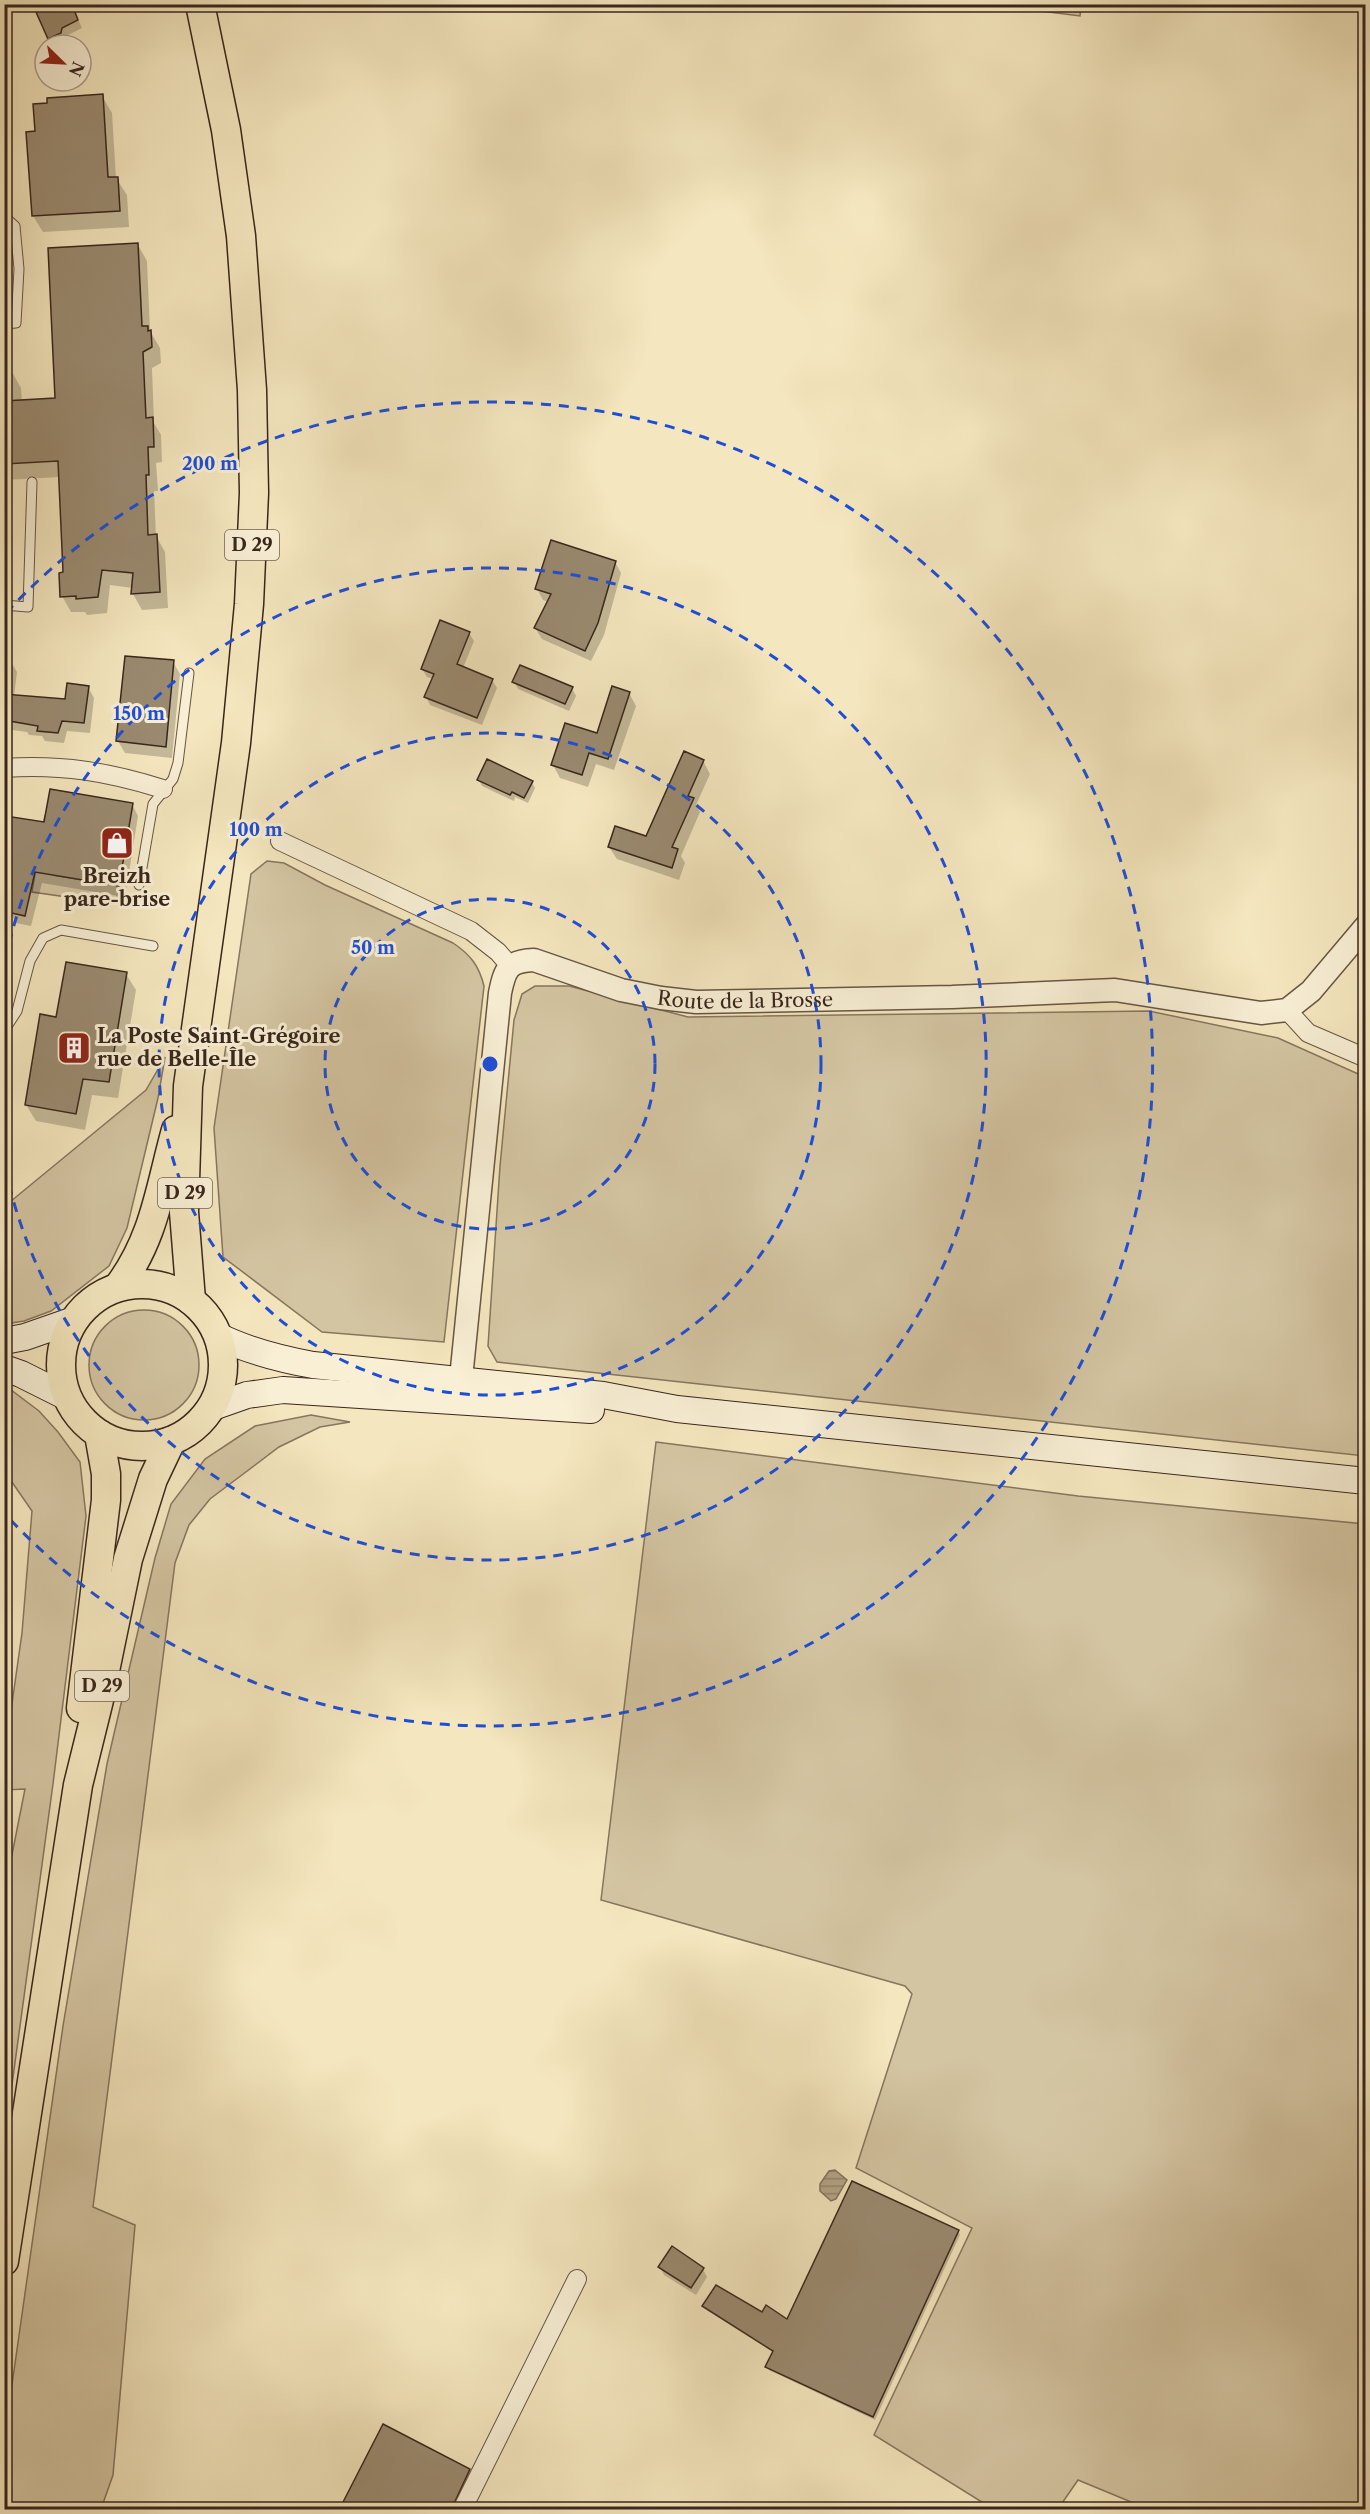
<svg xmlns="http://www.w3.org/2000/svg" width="1370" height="2514" viewBox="0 0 1370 2514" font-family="'Libre Caslon Text',serif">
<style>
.grass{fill:#d4c5a2;stroke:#86765f;stroke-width:1.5}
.forest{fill:url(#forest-firs);stroke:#86765f;stroke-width:1.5}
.water{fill:url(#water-rules);stroke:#82725c;stroke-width:1.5}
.shadow{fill:#0003}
.building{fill:#9a8a70;stroke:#38261c;stroke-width:1.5}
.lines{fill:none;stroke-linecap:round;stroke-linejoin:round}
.service-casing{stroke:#675644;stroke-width:11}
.minor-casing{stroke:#675644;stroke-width:20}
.tertiary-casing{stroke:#675644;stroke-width:25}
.secondary-casing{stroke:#38261c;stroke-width:28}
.primary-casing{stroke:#38261c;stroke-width:31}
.service{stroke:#f8efd5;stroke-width:9}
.minor{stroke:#f8efd5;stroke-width:18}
.tertiary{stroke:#f8efd5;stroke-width:22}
.secondary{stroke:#f8efd5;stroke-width:26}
.primary{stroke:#f4e6be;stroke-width:28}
.ring{fill:none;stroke:#1d4ed8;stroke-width:3;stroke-dasharray:10 8}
.labels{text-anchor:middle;stroke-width:6;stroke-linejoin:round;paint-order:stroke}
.shield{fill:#f8efd5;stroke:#726254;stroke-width:1.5}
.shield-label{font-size:18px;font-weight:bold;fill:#38261c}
.poi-label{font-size:20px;font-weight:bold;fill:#38261c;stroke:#f8efd5}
.street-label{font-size:20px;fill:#38261c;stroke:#f8efd5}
.centre{fill:#1d4ed8;stroke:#f8efd5;stroke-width:3}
.ring-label{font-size:18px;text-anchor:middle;font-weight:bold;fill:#1d4ed8;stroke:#f8efd5;stroke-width:6;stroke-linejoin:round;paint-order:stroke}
</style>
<defs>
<pattern id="forest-firs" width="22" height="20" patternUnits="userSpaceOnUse" patternTransform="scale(1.5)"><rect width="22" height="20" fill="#d4c5a2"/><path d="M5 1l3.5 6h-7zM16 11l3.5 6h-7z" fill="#b7a98b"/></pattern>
<pattern id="water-rules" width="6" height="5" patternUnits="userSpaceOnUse" patternTransform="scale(1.5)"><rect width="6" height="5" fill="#b4a587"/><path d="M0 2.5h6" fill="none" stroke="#93866e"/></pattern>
</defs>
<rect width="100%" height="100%" fill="#f4e6be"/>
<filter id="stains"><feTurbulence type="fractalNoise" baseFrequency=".00333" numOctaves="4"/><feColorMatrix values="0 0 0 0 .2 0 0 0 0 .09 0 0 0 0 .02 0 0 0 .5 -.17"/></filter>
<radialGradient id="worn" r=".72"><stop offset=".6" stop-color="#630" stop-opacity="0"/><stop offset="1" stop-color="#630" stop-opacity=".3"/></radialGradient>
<!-- grass -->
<g class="grass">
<polygon points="45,815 53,875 119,886 116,904 32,892"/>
<path d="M267 861 284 863 325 885 453 943C471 955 479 966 484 986L444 1342 322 1332 223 1257 214 1128 251 874Z"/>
<polygon points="535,986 569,986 688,1017 1149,1011 1278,1038 1365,1077 1365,1456 497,1362 488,1346 500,1166 514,1020 522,994"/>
<polygon points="165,1057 158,1098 127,1228 109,1266 51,1311 24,1321 5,1324 5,1206 146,1090"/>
<circle cx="144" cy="1365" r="55"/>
<polygon points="5,1388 11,1390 39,1411 58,1432 80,1462 86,1516 53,1784 5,2136 5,1890 25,1789 5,1790 5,1753 22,1633 32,1511 5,1472"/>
<polygon points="311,1415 350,1422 320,1427 279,1447 210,1499 189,1525 175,1563 93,2207 135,2225 113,2475 101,2509 5,2509 5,2434 63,2026 107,1764 155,1558 171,1504 205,1459 255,1426"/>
<polygon points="656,1442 1078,1496 1365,1524 1365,2509 1148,2509 1078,2480 1058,2509 993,2509 874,2435 972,2228 856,2168 912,1994 905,1986 601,1900"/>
</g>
<!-- forest -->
<polygon class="forest" points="992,5 1081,5 1080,16"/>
<!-- water -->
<polygon class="water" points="835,2170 847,2180 836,2199 831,2201 820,2191 820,2184 829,2171"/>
<!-- shadow -->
<g class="shadow">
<polygon points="71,4 82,28 66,36 65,41 54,45 50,38"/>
<polygon points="4,28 8,33 4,56"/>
<polygon points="102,96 112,113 116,178 127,195 129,227 43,232 33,216 37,132"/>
<polygon points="138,245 147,261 150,331 160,348 161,363 152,368 154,423 161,435 162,462 156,463 158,491 154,491 156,536 165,552 168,608 142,610 133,594 133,588 110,585 107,613 87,615 85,612 71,612 62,596 65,573 60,477 4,480 4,372 12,372 21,388 22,402 57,400"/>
<polygon points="4,516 12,529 4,544"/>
<polygon points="615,562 621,573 604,635 591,661 542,639 535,628 548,602 543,600 537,589"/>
<polygon points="469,633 474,641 463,668 492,680 497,688 482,725 430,705 426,697 433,679 427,677 422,669"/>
<polygon points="4,661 11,662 17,672 14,696 66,700 88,687 94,698 90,733 67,731 64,743 45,741 42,736 29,735 27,732 4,729"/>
<polygon points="173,662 180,674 172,758 125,753 118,741"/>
<polygon points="514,681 572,688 576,696 569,711 518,689"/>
<polygon points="629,693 636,706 614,770 596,764 588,787 560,778 553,765 598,735"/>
<polygon points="703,761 710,774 696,805 700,812 681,856 685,863 679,880 617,859 609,847 647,838"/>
<polygon points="479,780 532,782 535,788 528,803 515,797 514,801 482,786"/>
<polygon points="132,804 138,816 125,897 42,883 31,926 16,923 9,910 4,909 4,834 8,817 45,824"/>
<polygon points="126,974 136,990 118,1098 92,1095 85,1130 36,1121 26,1105 57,1019"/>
<polygon points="958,2231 960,2235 875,2420 769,2370 767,2367 773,2352 705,2309 703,2306 763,2314 788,2321"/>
<polygon points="660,2267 703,2269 707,2277 696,2295 664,2275"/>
<polygon points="469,2470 471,2474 454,2510 341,2510"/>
</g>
<!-- building -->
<g class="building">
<polygon points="52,4 72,4 78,20 62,28 61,33 48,39 36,12"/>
<polygon points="103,94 108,177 118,177 120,211 32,216 26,132 35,131 33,104 47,103 47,98"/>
<polygon points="138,243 142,326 148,326 148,331 151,330 152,347 143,352 146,418 153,417 154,447 148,447 149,475 146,475 148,535 157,534 160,592 131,594 133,573 102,570 98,597 76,599 76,596 60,597 59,573 63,572 58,461 4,464 4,401 55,398 48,248"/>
<polygon points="551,540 616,561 598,623 585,651 534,628 551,594 535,589"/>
<polygon points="440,620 470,632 457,664 493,679 477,718 424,697 434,674 421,669"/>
<polygon points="125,656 174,660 166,747 116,741"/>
<polygon points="520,665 573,687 565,704 512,682"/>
<polygon points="67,683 89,686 84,723 62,721 58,733 37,731 38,726 4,720 4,694 65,699"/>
<polygon points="612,686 630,692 608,759 589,753 582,775 551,765 565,723 597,733"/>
<polygon points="684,751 704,760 688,796 694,798 672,847 678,849 672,868 608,847 615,826 646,836"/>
<polygon points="487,759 533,781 524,798 512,792 510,795 477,780"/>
<polygon points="50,789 133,803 119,886 35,872 25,916 7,912 11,899 4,898 6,816 44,822"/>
<polygon points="66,962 127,972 109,1082 83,1079 76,1114 25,1105 40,1014 56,1017"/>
<polygon points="852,2181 959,2230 873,2417 765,2367 773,2351 702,2306 716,2285 762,2312 766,2305 787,2319"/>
<polygon points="672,2246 704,2268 691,2288 658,2267"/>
<polygon points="383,2424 470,2469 451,2510 339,2510"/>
</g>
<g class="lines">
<!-- service casing -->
<g class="service-casing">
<g id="service">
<polyline points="4,216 15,226 19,269 16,323 4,324"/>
<polyline points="4,605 28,607 32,482"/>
<polyline points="139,885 153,804 173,779 178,763 189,673"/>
<polyline points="4,1031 17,1011 30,961 43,938 61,930 153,946"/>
</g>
</g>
<!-- minor casing -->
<g class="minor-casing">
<g id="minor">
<path d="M4 768C62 764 109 772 163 789"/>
<polyline points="280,841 471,931 498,952 510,966"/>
<polyline points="1287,1010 1308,1033 1366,1058"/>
<polyline points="462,2510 577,2279"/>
</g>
</g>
<!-- tertiary casing -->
<g class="tertiary-casing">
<g id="tertiary">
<path id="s1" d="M459 1398 500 993C505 969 508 961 534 960L621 990 661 998 696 1002 952 997 1115 990 1261 1013 1287 1010 1311 991 1366 926"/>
</g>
</g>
<!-- secondary casing -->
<g class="secondary-casing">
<g id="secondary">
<path d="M218 1336C248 1351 280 1359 313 1365L603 1395 677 1409 1366 1481"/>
<polyline points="4,1341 25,1337 74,1320"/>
<polyline points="4,1368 21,1374 67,1397"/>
<polyline points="210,1408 247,1395 283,1390 591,1410"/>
</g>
</g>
<!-- primary casing -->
<g class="primary-casing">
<g id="primary">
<circle cx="142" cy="1365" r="81"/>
<path d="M118 1287C155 1238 160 1187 176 1130"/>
<polyline points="191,1300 184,1212 188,1086 236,743 249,604 254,493 252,390 241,236 226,130 200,4"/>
<polyline points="81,1708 106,1500 106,1474 99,1434"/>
<polyline points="4,2261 78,1785 99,1700 128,1559 153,1479 171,1441"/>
</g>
</g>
<!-- service -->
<use href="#service" class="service"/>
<!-- minor -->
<use href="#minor" class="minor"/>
<!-- tertiary -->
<use href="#tertiary" class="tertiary"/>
<!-- secondary -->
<use href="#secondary" class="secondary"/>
<!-- primary -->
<use href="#primary" class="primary"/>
</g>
<!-- distance rings -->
<g class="ring">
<circle cx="490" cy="1064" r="165"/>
<circle cx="490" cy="1064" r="331"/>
<path d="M5 961A496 496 0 1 1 5 1167"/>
<path d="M6 613A662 662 0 1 1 6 1515"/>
</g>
<!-- icons -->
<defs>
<g id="shop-square" transform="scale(1.725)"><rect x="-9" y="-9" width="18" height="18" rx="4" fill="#8f2418" stroke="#f8efd5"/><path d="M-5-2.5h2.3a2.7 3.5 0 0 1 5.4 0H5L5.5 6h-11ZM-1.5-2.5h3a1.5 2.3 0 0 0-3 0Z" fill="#fff"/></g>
<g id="building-square" transform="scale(1.725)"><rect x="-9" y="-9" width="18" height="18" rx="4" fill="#8f2418" stroke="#f8efd5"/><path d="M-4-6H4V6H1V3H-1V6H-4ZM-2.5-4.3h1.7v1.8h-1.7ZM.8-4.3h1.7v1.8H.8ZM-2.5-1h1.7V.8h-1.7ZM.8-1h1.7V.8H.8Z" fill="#fff"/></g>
</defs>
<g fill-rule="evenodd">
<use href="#shop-square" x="117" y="843"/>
<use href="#building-square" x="74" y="1048"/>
</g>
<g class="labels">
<!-- shield labels -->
<g class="shield">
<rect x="225" y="530" width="54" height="30" rx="4.5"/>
<rect x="158" y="1178" width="54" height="30" rx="4.5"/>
<rect x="75" y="1671" width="54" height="30" rx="4.5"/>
</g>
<g class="shield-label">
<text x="252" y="551">D 29</text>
<text x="185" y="1199">D 29</text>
<text x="102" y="1692">D 29</text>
</g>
<!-- poi labels -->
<g class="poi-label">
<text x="117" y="883">Breizh<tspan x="117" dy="23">pare-brise</tspan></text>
<text x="97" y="1043" text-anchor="start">La Poste Saint-Grégoire<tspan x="97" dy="23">rue de Belle-Île</tspan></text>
</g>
<!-- street labels -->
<g class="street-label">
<text dy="7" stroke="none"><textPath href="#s1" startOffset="678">Route de la Brosse</textPath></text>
</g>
</g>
<circle cx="490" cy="1064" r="9" class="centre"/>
<g class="ring-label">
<text x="210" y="470">200 m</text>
<text x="139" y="720">150 m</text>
<text x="256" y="836">100 m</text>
<text x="373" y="954">50 m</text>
</g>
<!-- margin -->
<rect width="1370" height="2514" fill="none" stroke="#f4e6be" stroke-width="24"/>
<rect x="6" y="6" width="1358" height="2502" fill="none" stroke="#38261c" stroke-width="3"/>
<rect x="12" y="12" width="1346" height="2490" fill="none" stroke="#38261c" stroke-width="1.5"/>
<!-- north arrow -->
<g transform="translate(63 63) rotate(114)"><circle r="28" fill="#f8efd5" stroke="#ab9f8b" stroke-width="1.5"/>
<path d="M0-4.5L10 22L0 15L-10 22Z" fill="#8f2418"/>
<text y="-9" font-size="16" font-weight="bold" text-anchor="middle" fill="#38261c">N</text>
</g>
<rect width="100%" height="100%" filter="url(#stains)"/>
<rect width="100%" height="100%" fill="url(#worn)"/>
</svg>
